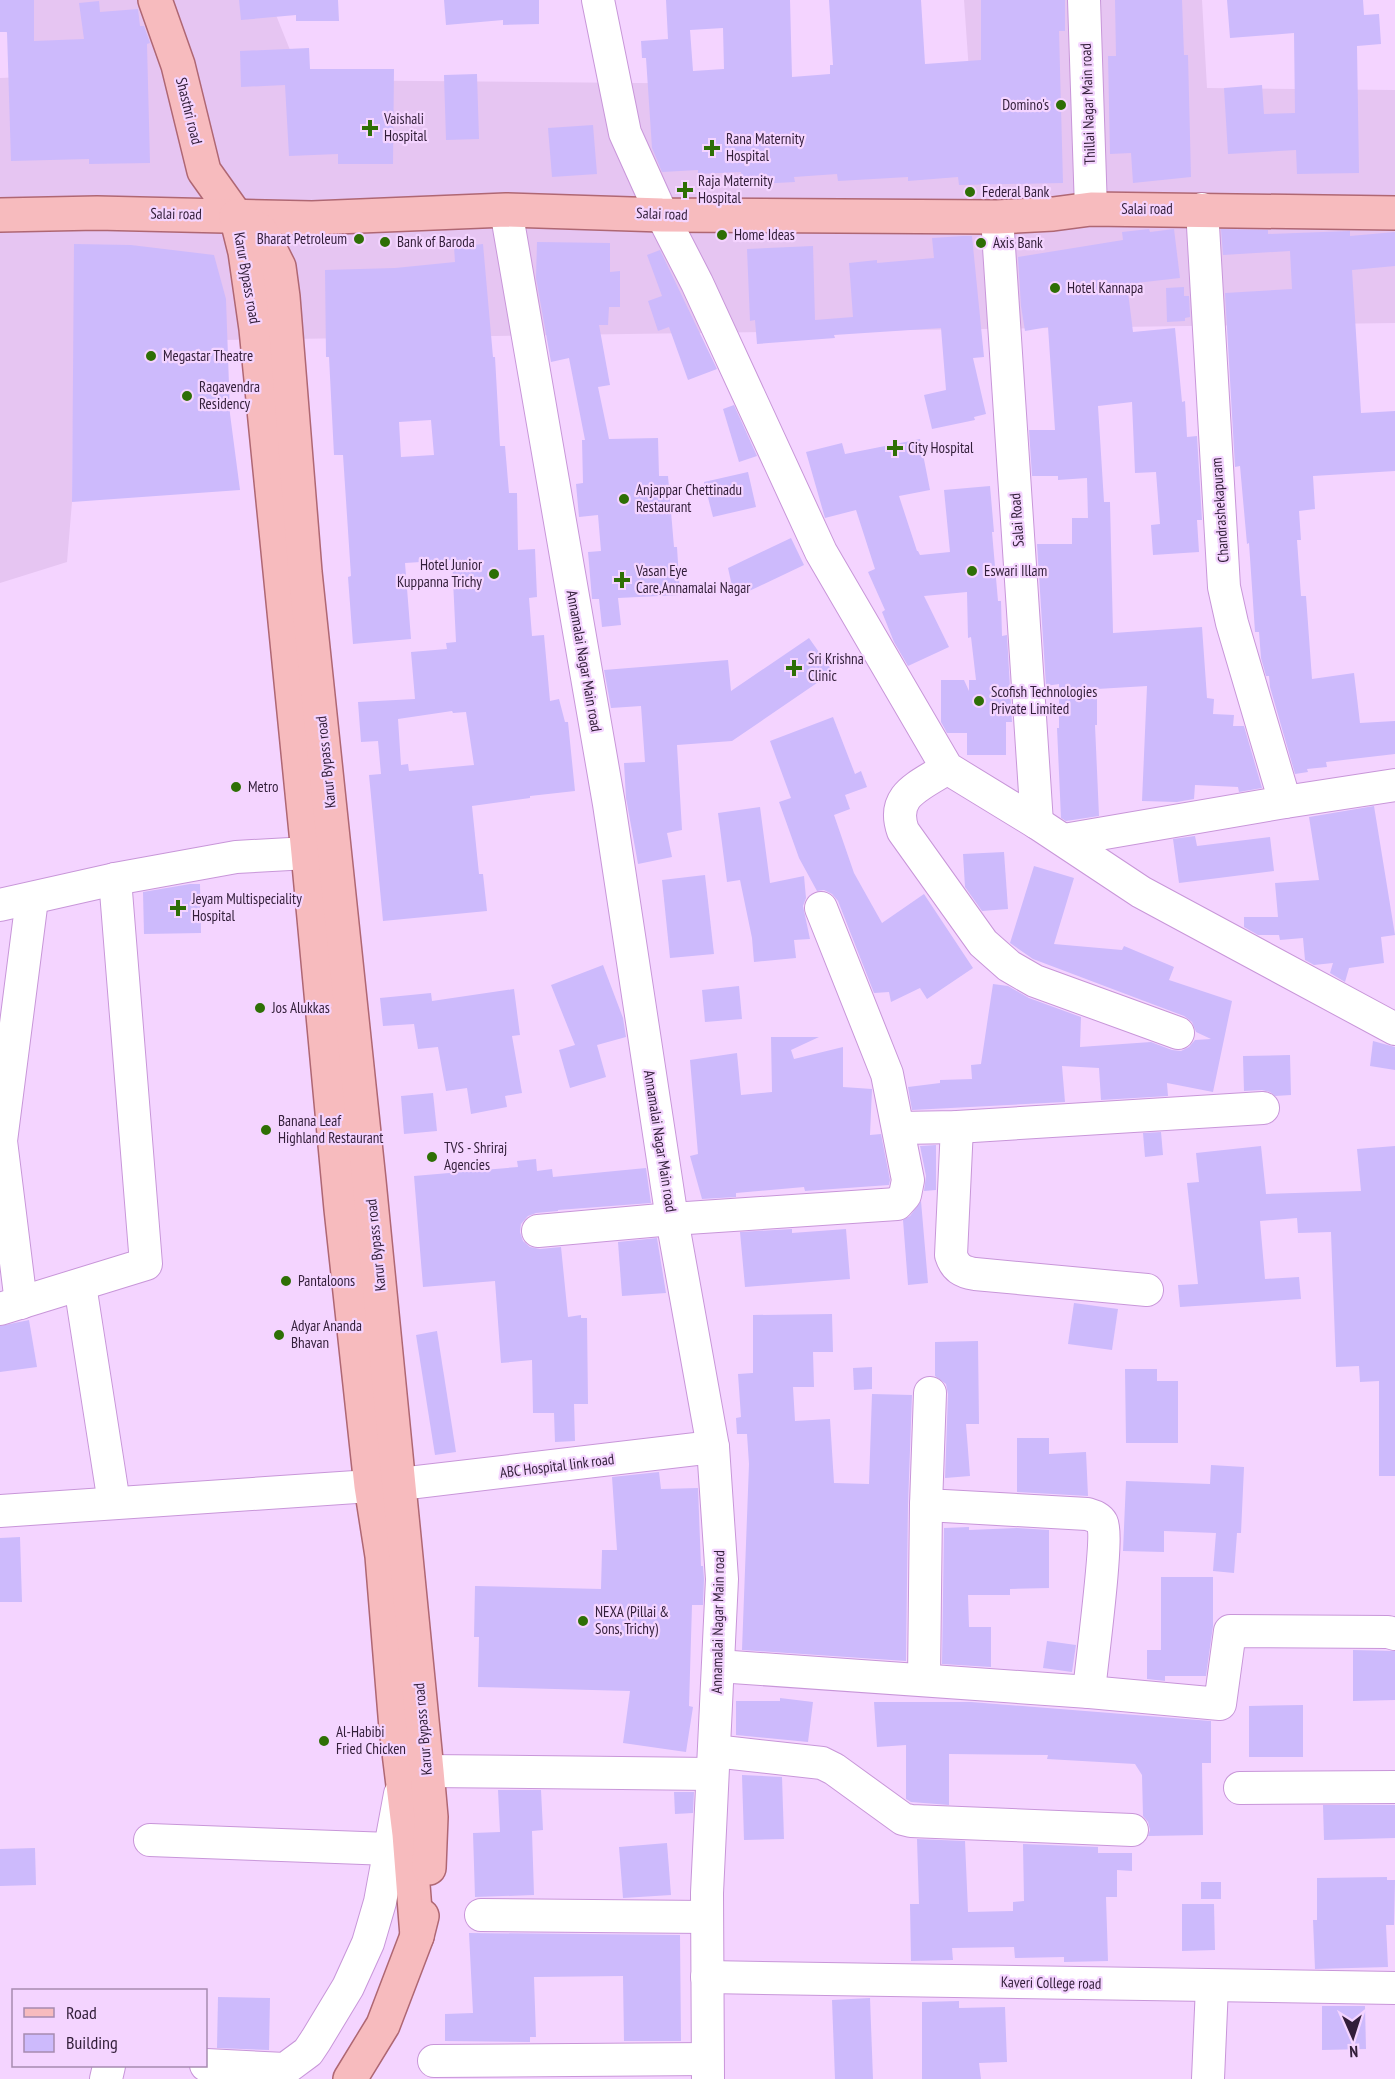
<svg xmlns="http://www.w3.org/2000/svg" width="1395" height="2079" viewBox="0 0 1395 2079" font-family="'PT Sans Narrow',sans-serif">
<style>
.built{fill:#e6c5f2}
.building{fill:#cdbafc;fill-rule:evenodd}
.lines{fill:none;stroke-linecap:round;stroke-linejoin:round}
.minor-casing{stroke:#c896d9;stroke-width:34}
.major-casing{stroke:#af6773;stroke-width:36}
.minor{stroke:#fff;stroke-width:32}
.major{stroke:#f7bbbe;stroke-width:33}
.poi-dot{fill:#2e6f05;stroke:#f4d4ff;stroke-width:2}
.labels{text-anchor:middle;stroke-width:4.5;stroke-linejoin:round;paint-order:stroke}
.street-label{font-size:15px;fill:#321e39;stroke:#f4d4ff}
.poi-label{font-size:15px;fill:#321e39;stroke:#f4d4ff;text-anchor:start}
</style>
<rect width="100%" height="100%" fill="#f4d4ff"/>
<!-- built -->
<polygon class="built" points="0,0 270,0 302,80 970,86 964,0 1202,0 1207,88 1395,90 1395,323 74,342 72,502 67,562 0,583 0,78 24,77 0,15"/>
<!-- building -->
<g class="building">
<polygon points="0,0 34,0 34,41 84,39 79,3 99,1 100,12 138,9 140,26 144,26 150,43 147,44 150,163 89,164 89,159 11,161 7,32 0,32"/>
<polygon points="239,0 338,0 339,21 296,21 296,15 241,20"/>
<polygon points="444,0 539,0 539,24 503,25 503,20 446,25"/>
<path d="M666 0H790L792 77 830 74V65H833L829 0H921L925 64 981 60V0H1065V31H1059L1063 183 959 185 958 177 908 181V177L838 181 837 174 794 177 795 182 742 185 741 172 698 174V170L662 172 652 148 646 58H642L641 41 668 39ZM723 28 724 69 693 71 690 30Z"/>
<polygon points="1115,0 1182,0 1184,55 1188,55 1191,177 1133,183 1131,153 1110,154 1108,56 1116,56"/>
<polygon points="1227,0 1363,0 1364,15 1379,14 1381,44 1357,46 1359,173 1297,174 1296,150 1228,154 1224,88 1262,85 1264,114 1295,113 1294,33 1230,38"/>
<polygon points="309,48 310,69 394,69 393,164 338,164 338,154 289,156 285,85 241,87 240,51"/>
<polygon points="477,74 479,139 446,140 444,75"/>
<polygon points="593,125 597,174 552,177 548,128"/>
<polygon points="1149,229 1150,232 1174,229 1180,278 1127,284 1133,332 1175,328 1182,402 1185,401 1187,437 1197,436 1202,520 1197,520 1199,552 1153,555 1151,525 1160,524 1156,472 1135,473 1132,402 1098,406 1104,502 1110,502 1113,633 1202,627 1207,698 1214,699 1213,714 1234,715 1233,726 1244,726 1262,788 1239,792 1238,787 1195,785 1194,799 1177,802 1142,801 1147,686 1097,689 1097,725 1095,725 1099,816 1066,821 1061,818 1057,728 1059,728 1059,684 1046,686 1037,544 1072,544 1072,518 1088,518 1087,478 1058,480 1058,476 1032,476 1029,430 1055,430 1048,327 1025,331 1021,306 1018,257 1123,240 1122,232"/>
<polygon points="1221,229 1268,230 1268,234 1350,231 1350,236 1395,232 1395,266 1352,270 1361,413 1395,411 1395,471 1313,476 1315,509 1299,511 1301,540 1297,540 1301,596 1306,596 1312,679 1354,673 1360,723 1395,721 1395,754 1326,762 1327,767 1307,769 1308,772 1295,774 1270,687 1269,676 1266,676 1261,658 1259,632 1255,632 1249,543 1247,544 1240,466 1235,467 1225,293 1292,289 1290,251 1223,255"/>
<polygon points="963,236 972,236 984,357 973,358 986,414 974,417 975,420 932,429 924,395 946,390 941,328 834,335 835,338 757,344 755,320 750,321 747,249 813,246 815,320 853,317 849,263 877,260 877,263 934,258 932,238"/>
<polygon points="537,242 610,243 610,272 620,271 620,307 609,307 608,325 599,325 610,385 598,387 609,439 658,438 659,476 668,476 674,547 677,547 680,595 618,598 621,625 602,627 599,599 592,599 588,552 601,551 598,515 579,517 576,484 583,483 582,440 585,440 569,358 551,362 536,278"/>
<polygon points="74,244 131,245 214,255 226,299 230,414 240,490 72,502"/>
<path d="M483 244 493 357H495L500 446H505L509 493H517L518 550 535 549 537 597 529 598 532 636 544 635 550 701 559 699 565 722H568L575 791 530 796V798L472 806 479 874H483L487 911 383 921 369 775 381 774 378 741 361 742 358 702 415 699 411 652 447 649 446 643 456 642 452 560 405 563 411 639 353 644 348 577 351 576 343 455H334L329 357H326L325 270 395 268 455 262 454 247ZM431 420 434 455 401 457 399 422ZM452 711 453 713 466 712 474 765 409 771 408 764 401 765 398 719Z"/>
<polygon points="660,250 717,369 688,380 669,327 658,331 648,301 662,296 647,255"/>
<polygon points="1184,287 1184,296 1189,296 1190,317 1185,318 1185,321 1167,322 1166,288"/>
<polygon points="734,405 757,456 739,462 723,409"/>
<polygon points="920,439 930,490 899,496 917,551 918,551 920,555 950,552 944,490 990,486 994,532 992,532 998,601 1001,601 1002,636 1007,635 1012,722 1006,722 1006,755 967,755 967,733 947,733 941,722 941,680 964,680 969,691 969,680 976,680 971,637 968,638 967,592 924,596 949,647 908,666 894,642 882,612 885,610 868,572 875,569 856,510 825,518 806,452 842,443 845,454"/>
<polygon points="748,472 756,507 713,517 704,482"/>
<polygon points="791,538 804,565 745,593 734,595 728,568"/>
<polygon points="809,638 833,672 732,741 677,745 682,830 667,833 672,857 638,864 626,798 624,763 645,762 641,706 611,708 604,670 728,660 731,691"/>
<polygon points="833,717 855,774 861,771 867,787 845,795 850,809 834,815 854,873 882,923 924,894 973,968 927,999 920,988 891,1002 889,992 874,993 838,901 832,894 824,890 817,891 799,858 779,802 791,798 770,741"/>
<polygon points="1374,806 1395,935 1381,937 1384,963 1349,968 1345,982 1330,973 1333,963 1314,965 1305,960 1303,938 1280,940 1279,935 1258,935 1244,927 1244,917 1278,917 1275,883 1319,880 1309,817"/>
<polygon points="760,807 770,883 804,876 806,898 803,906 810,939 794,940 796,958 754,962 752,938 740,880 727,882 718,813"/>
<polygon points="1195,836 1197,846 1270,837 1274,871 1179,883 1173,839"/>
<polygon points="1004,852 1008,909 982,911 965,887 963,854"/>
<polygon points="1034,866 1074,878 1054,944 1122,950 1124,946 1174,967 1169,980 1232,1001 1213,1092 1167,1083 1168,1096 1101,1100 1099,1068 1062,1066 1065,1102 912,1110 908,1087 940,1083 940,1080 972,1079 971,1065 981,1064 993,984 1008,986 1029,998 1081,1017 1080,1047 1151,1042 1172,1050 1181,1051 1189,1047 1195,1040 1211,1039 1196,1032 1192,1022 1184,1016 1033,959 1010,943"/>
<polygon points="705,875 714,954 670,958 662,880"/>
<polygon points="190,884 200,884 201,933 144,934 143,892"/>
<polygon points="603,965 623,1018 626,1037 597,1045 606,1077 570,1088 559,1050 575,1045 551,985"/>
<polygon points="739,986 742,1019 705,1022 702,990"/>
<polygon points="514,989 520,1035 512,1036 522,1093 505,1096 507,1107 471,1114 467,1088 446,1091 438,1047 418,1049 414,1024 383,1026 380,998 431,993 432,1001"/>
<polygon points="771,1037 819,1037 791,1050 794,1059 843,1047 843,1087 872,1089 870,1135 881,1134 890,1180 889,1185 805,1191 804,1187 736,1193 736,1197 702,1199 690,1156 698,1154 690,1060 737,1053 741,1095 772,1092"/>
<polygon points="1373,1041 1395,1047 1395,1070 1370,1066"/>
<polygon points="1290,1055 1291,1095 1275,1096 1270,1092 1262,1090 1244,1091 1243,1056"/>
<polygon points="433,1093 437,1131 404,1134 401,1096"/>
<polygon points="1161,1132 1163,1155 1145,1157 1143,1133"/>
<polygon points="936,1145 936,1190 924,1191 926,1176 920,1146"/>
<polygon points="1261,1146 1266,1194 1361,1191 1357,1149 1395,1146 1395,1476 1379,1476 1379,1381 1360,1382 1359,1366 1336,1367 1331,1232 1298,1233 1297,1218 1260,1221 1265,1279 1299,1277 1301,1299 1180,1307 1178,1285 1198,1284 1187,1183 1199,1182 1196,1153"/>
<polygon points="536,1159 537,1171 552,1169 553,1177 646,1168 651,1203 558,1210 558,1211 536,1213 528,1216 521,1224 520,1232 523,1241 530,1247 540,1249 561,1247 568,1317 581,1315 581,1318 587,1318 588,1404 574,1404 575,1441 555,1442 554,1413 533,1413 532,1360 501,1363 495,1281 423,1287 414,1176 518,1167 517,1161"/>
<polygon points="921,1201 928,1283 908,1285 903,1220 910,1216"/>
<polygon points="792,1229 792,1233 846,1229 850,1279 745,1287 740,1232"/>
<polygon points="657,1238 666,1293 622,1296 618,1242"/>
<polygon points="1074,1303 1118,1309 1112,1350 1068,1344"/>
<polygon points="832,1314 833,1352 813,1352 814,1387 793,1387 795,1421 830,1419 834,1483 869,1484 872,1394 912,1395 908,1505 906,1661 742,1650 749,1464 747,1434 737,1434 736,1418 741,1417 738,1374 753,1373 753,1315"/>
<polygon points="29,1320 37,1367 0,1372 0,1326"/>
<polygon points="437,1331 456,1452 435,1455 416,1335"/>
<polygon points="978,1341 979,1424 966,1424 970,1476 945,1478 948,1394 946,1384 935,1376 935,1342"/>
<polygon points="872,1367 872,1389 854,1390 853,1368"/>
<polygon points="1125,1369 1157,1369 1157,1381 1178,1381 1178,1443 1126,1443"/>
<polygon points="1017,1438 1049,1438 1049,1454 1086,1452 1088,1496 1017,1492"/>
<polygon points="1211,1465 1244,1467 1241,1533 1237,1533 1234,1573 1213,1571 1216,1533 1164,1531 1164,1552 1123,1551 1126,1481 1210,1484"/>
<polygon points="659,1472 661,1489 698,1488 701,1566 703,1566 704,1579 703,1605 692,1605 689,1706 693,1707 686,1752 623,1743 630,1691 478,1687 479,1637 474,1637 475,1586 601,1589 602,1550 617,1550 612,1477"/>
<polygon points="969,1527 969,1530 1017,1528 1049,1530 1049,1588 1010,1589 1010,1595 968,1595 969,1627 991,1627 991,1667 942,1664 944,1528"/>
<polygon points="20,1537 22,1602 0,1602 0,1538"/>
<polygon points="1161,1577 1213,1577 1213,1626 1206,1676 1165,1676 1165,1681 1147,1679 1147,1650 1161,1650"/>
<polygon points="1047,1641 1076,1645 1072,1672 1043,1668"/>
<polygon points="1353,1650 1395,1651 1395,1700 1353,1701"/>
<polygon points="780,1698 813,1702 808,1742 736,1735 736,1701 780,1701"/>
<polygon points="874,1702 971,1702 1211,1721 1211,1763 1202,1763 1203,1835 1148,1836 1150,1830 1148,1822 1143,1816 1142,1775 1135,1764 1047,1759 1048,1755 949,1754 949,1805 911,1802 906,1799 906,1745 877,1747"/>
<polygon points="1303,1705 1303,1757 1249,1757 1249,1706"/>
<polygon points="742,1775 782,1777 784,1839 744,1840"/>
<polygon points="498,1790 541,1790 543,1830 532,1831 534,1895 475,1897 473,1833 500,1832"/>
<polygon points="674,1792 694,1792 693,1813 675,1814"/>
<polygon points="1323,1805 1395,1805 1395,1838 1324,1840"/>
<polygon points="917,1839 965,1841 968,1912 1013,1911 1013,1902 1024,1901 1023,1844 1098,1847 1098,1853 1132,1853 1132,1871 1117,1870 1117,1897 1106,1897 1108,1961 1064,1962 1064,1957 1015,1958 1014,1947 952,1948 953,1960 911,1961 910,1904 919,1904"/>
<polygon points="667,1843 671,1895 623,1898 619,1847"/>
<polygon points="35,1848 36,1885 0,1886 0,1849"/>
<polygon points="1387,1877 1387,1880 1395,1880 1394,1925 1386,1925 1388,1967 1315,1969 1313,1920 1317,1920 1317,1878"/>
<rect x="1201" y="1882" width="20" height="17"/>
<polygon points="1182,1904 1214,1904 1215,1950 1182,1951"/>
<polygon points="469,1933 680,1935 681,2041 624,2041 623,1976 534,1977 536,2037 530,2037 530,2042 445,2041 445,2014 473,2013"/>
<polygon points="218,1997 270,1998 269,2050 217,2048"/>
<polygon points="870,1998 873,2079 835,2079 832,2000"/>
<polygon points="959,2001 959,2008 1005,2007 1007,2062 979,2063 981,2079 922,2079 922,2002"/>
<polygon points="1322,2006 1365,2006 1366,2049 1322,2050"/>
</g>
<g class="lines">
<!-- minor casing -->
<g class="minor-casing">
<g id="minor">
<polyline points="598,0 625,133 662,215 697,283 821,552 947,768 1037,823 1141,892 1395,1029"/>
<polyline points="1084,0 1091,209"/>
<polyline points="1202,209 1224,587 1232,623 1285,802"/>
<polyline points="506,210 609,804 672,1219 713,1447 722,1579 707,1893 708,2079"/>
<polyline points="997,217 1037,823"/>
<path d="M947 768C921 786 890 794 903 831L983 943 1009 966 1035 981 1178 1033"/>
<polyline points="1064,840 1285,802 1395,785"/>
<polyline points="0,905 115,879 236,857 308,853"/>
<path d="M957 1127 951 1255C955 1268 962 1272 975 1274L1147 1290"/>
<polyline points="899,1128 957,1127 1263,1108"/>
<polyline points="538,1231 672,1219 897,1204 905,1195 908,1180 887,1074 821,908"/>
<polyline points="80,1285 114,1503"/>
<polyline points="21,1303 1,1141 32,899"/>
<polyline points="0,1309 146,1264 115,879"/>
<path d="M930 1393 926 1505 1087 1514C1093 1516 1099 1517 1102 1523 1109 1537 1091 1667 1089 1692"/>
<polyline points="0,1511 400,1484 713,1447"/>
<polyline points="718,1666 1089,1692 1220,1704 1230,1631 1388,1632 1395,1634"/>
<polyline points="924,1680 926,1505"/>
<polyline points="714,1751 822,1763 834,1769 903,1819 911,1821 1132,1830"/>
<polyline points="427,1771 712,1774"/>
<polyline points="1240,1788 1395,1787"/>
<polyline points="150,1840 390,1849"/>
<polyline points="481,1915 707,1917"/>
<polyline points="707,1977 1395,1988"/>
<polyline points="434,2061 707,2059"/>
<polyline points="206,2065 285,2069 308,2052 316,2040 348,1987 368,1943 380,1902 400,1794"/>
<polyline points="106,2079 109,2066"/>
<polyline points="1208,2079 1212,1986"/>
</g>
</g>
<!-- major casing -->
<g class="major-casing">
<g id="major">
<polyline points="155,0 178,65 204,171 236,216 245,252 256,329 308,853 341,1209 371,1486 382,1556 396,1728 409,1834 417,1936"/>
<polyline points="0,215 97,213 312,218 506,210 662,215 997,217 1053,214 1091,209 1395,213"/>
<polyline points="236,216 261,231 279,267 283,297 305,572 369,1181 427,1771 431,1817 429,1868"/>
<polyline points="350,2079 383,2025 417,1936 422,1916"/>
</g>
</g>
<!-- minor -->
<use href="#minor" class="minor"/>
<!-- major -->
<use href="#major" class="major"/>
</g>
<!-- markers -->
<g class="poi-dot">
<circle cx="1061" cy="105" r="6"/>
<path d="M367 119h6v6h6v6h-6v6h-6v-6h-6v-6h6z"/>
<path d="M709 139h6v6h6v6h-6v6h-6v-6h-6v-6h6z"/>
<path d="M682 181h6v6h6v6h-6v6h-6v-6h-6v-6h6z"/>
<circle cx="970" cy="192" r="6"/>
<circle cx="722" cy="235" r="6"/>
<circle cx="359" cy="239" r="6"/>
<circle cx="385" cy="242" r="6"/>
<circle cx="981" cy="243" r="6"/>
<circle cx="1055" cy="288" r="6"/>
<circle cx="151" cy="356" r="6"/>
<circle cx="187" cy="396" r="6"/>
<path d="M892 439h6v6h6v6h-6v6h-6v-6h-6v-6h6z"/>
<circle cx="624" cy="499" r="6"/>
<circle cx="972" cy="571" r="6"/>
<circle cx="494" cy="574" r="6"/>
<path d="M619 571h6v6h6v6h-6v6h-6v-6h-6v-6h6z"/>
<path d="M791 659h6v6h6v6h-6v6h-6v-6h-6v-6h6z"/>
<circle cx="979" cy="701" r="6"/>
<circle cx="236" cy="787" r="6"/>
<path d="M175 899h6v6h6v6h-6v6h-6v-6h-6v-6h6z"/>
<circle cx="260" cy="1008" r="6"/>
<circle cx="266" cy="1130" r="6"/>
<circle cx="432" cy="1157" r="6"/>
<circle cx="286" cy="1281" r="6"/>
<circle cx="279" cy="1335" r="6"/>
<circle cx="583" cy="1621" r="6"/>
<circle cx="324" cy="1741" r="6"/>
</g>
<g class="labels">
<!-- street labels -->
<g class="street-label">
<text transform="translate(1088 104) rotate(-92)" y="5">Thillai Nagar Main road</text>
<text transform="translate(189 111) rotate(76)" y="5">Shasthri road</text>
<text x="1147" y="214">Salai road</text>
<text transform="translate(176 214) rotate(1)" y="5">Salai road</text>
<text transform="translate(662 214) rotate(2)" y="5">Salai road</text>
<text transform="translate(247 278) rotate(80)" y="5">Karur Bypass road</text>
<text transform="translate(1220 510) rotate(-94)" y="5">Chandrashekapuram</text>
<text transform="translate(1017 520) rotate(-94)" y="5">Salai Road</text>
<text transform="translate(584 661) rotate(80)" y="5">Annamalai Nagar Main road</text>
<text transform="translate(326 762) rotate(-96)" y="5">Karur Bypass road</text>
<text transform="translate(660 1141) rotate(81)" y="5">Annamalai Nagar Main road</text>
<text transform="translate(376 1245) rotate(-96)" y="5">Karur Bypass road</text>
<text transform="translate(557 1466) rotate(-7)" y="5">ABC Hospital link road</text>
<text transform="translate(718 1622) rotate(-89)" y="5">Annamalai Nagar Main road</text>
<text transform="translate(423 1729) rotate(-95)" y="5">Karur Bypass road</text>
<text transform="translate(1051 1983) rotate(1)" y="5">Kaveri College road</text>
</g>
<!-- poi labels -->
<g class="poi-label">
<text x="1049" y="110" text-anchor="end">Domino's</text>
<text x="384" y="124">Vaishali<tspan x="384" dy="17">Hospital</tspan></text>
<text x="726" y="144">Rana Maternity<tspan x="726" dy="17">Hospital</tspan></text>
<text x="698" y="186">Raja Maternity<tspan x="698" dy="17">Hospital</tspan></text>
<text x="982" y="197">Federal Bank</text>
<text x="734" y="240">Home Ideas</text>
<text x="347" y="244" text-anchor="end">Bharat Petroleum</text>
<text x="397" y="247">Bank of Baroda</text>
<text x="993" y="248">Axis Bank</text>
<text x="1067" y="293">Hotel Kannapa</text>
<text x="163" y="361">Megastar Theatre</text>
<text x="199" y="392">Ragavendra<tspan x="199" dy="17">Residency</tspan></text>
<text x="908" y="453">City Hospital</text>
<text x="636" y="495">Anjappar Chettinadu<tspan x="636" dy="17">Restaurant</tspan></text>
<text x="482" y="570" text-anchor="end">Hotel Junior<tspan x="482" dy="17">Kuppanna Trichy</tspan></text>
<text x="636" y="576">Vasan Eye<tspan x="636" dy="17">Care,Annamalai Nagar</tspan></text>
<text x="984" y="576">Eswari Illam</text>
<text x="808" y="664">Sri Krishna<tspan x="808" dy="17">Clinic</tspan></text>
<text x="991" y="697">Scofish Technologies<tspan x="991" dy="17">Private Limited</tspan></text>
<text x="248" y="792">Metro</text>
<text x="192" y="904">Jeyam Multispeciality<tspan x="192" dy="17">Hospital</tspan></text>
<text x="272" y="1013">Jos Alukkas</text>
<text x="278" y="1126">Banana Leaf<tspan x="278" dy="17">Highland Restaurant</tspan></text>
<text x="444" y="1153">TVS - Shriraj<tspan x="444" dy="17">Agencies</tspan></text>
<text x="298" y="1286">Pantaloons</text>
<text x="291" y="1331">Adyar Ananda<tspan x="291" dy="17">Bhavan</tspan></text>
<text x="595" y="1617">NEXA (Pillai &amp;<tspan x="595" dy="17">Sons, Trichy)</tspan></text>
<text x="336" y="1737">Al-Habibi<tspan x="336" dy="17">Fried Chicken</tspan></text>
</g>
</g>
<!-- legend -->
<rect x="12" y="1989" width="195" height="78" fill="#f4d4ff" stroke="#a68bb0" stroke-width="1.5"/>
<rect x="24" y="2008" width="30" height="9" fill="#f7bbbe" stroke="#a68bb0" stroke-width="1.5"/>
<text x="66" y="2019" font-size="18" fill="#321e39">Road</text>
<rect x="24" y="2034" width="30" height="18" fill="#cdbafc" stroke="#a68bb0" stroke-width="1.5"/>
<text x="66" y="2049" font-size="18" fill="#321e39">Building</text>
<!-- north arrow -->
<g transform="translate(1353 2037) rotate(177)" stroke="#f4d4ff" stroke-width="4.5" paint-order="stroke">
<path d="M0-4.5L10 22L0 15L-10 22Z" fill="#321e39"/>
<text y="-9" font-size="16" font-weight="bold" text-anchor="middle" fill="#321e39">N</text>
</g>
</svg>
